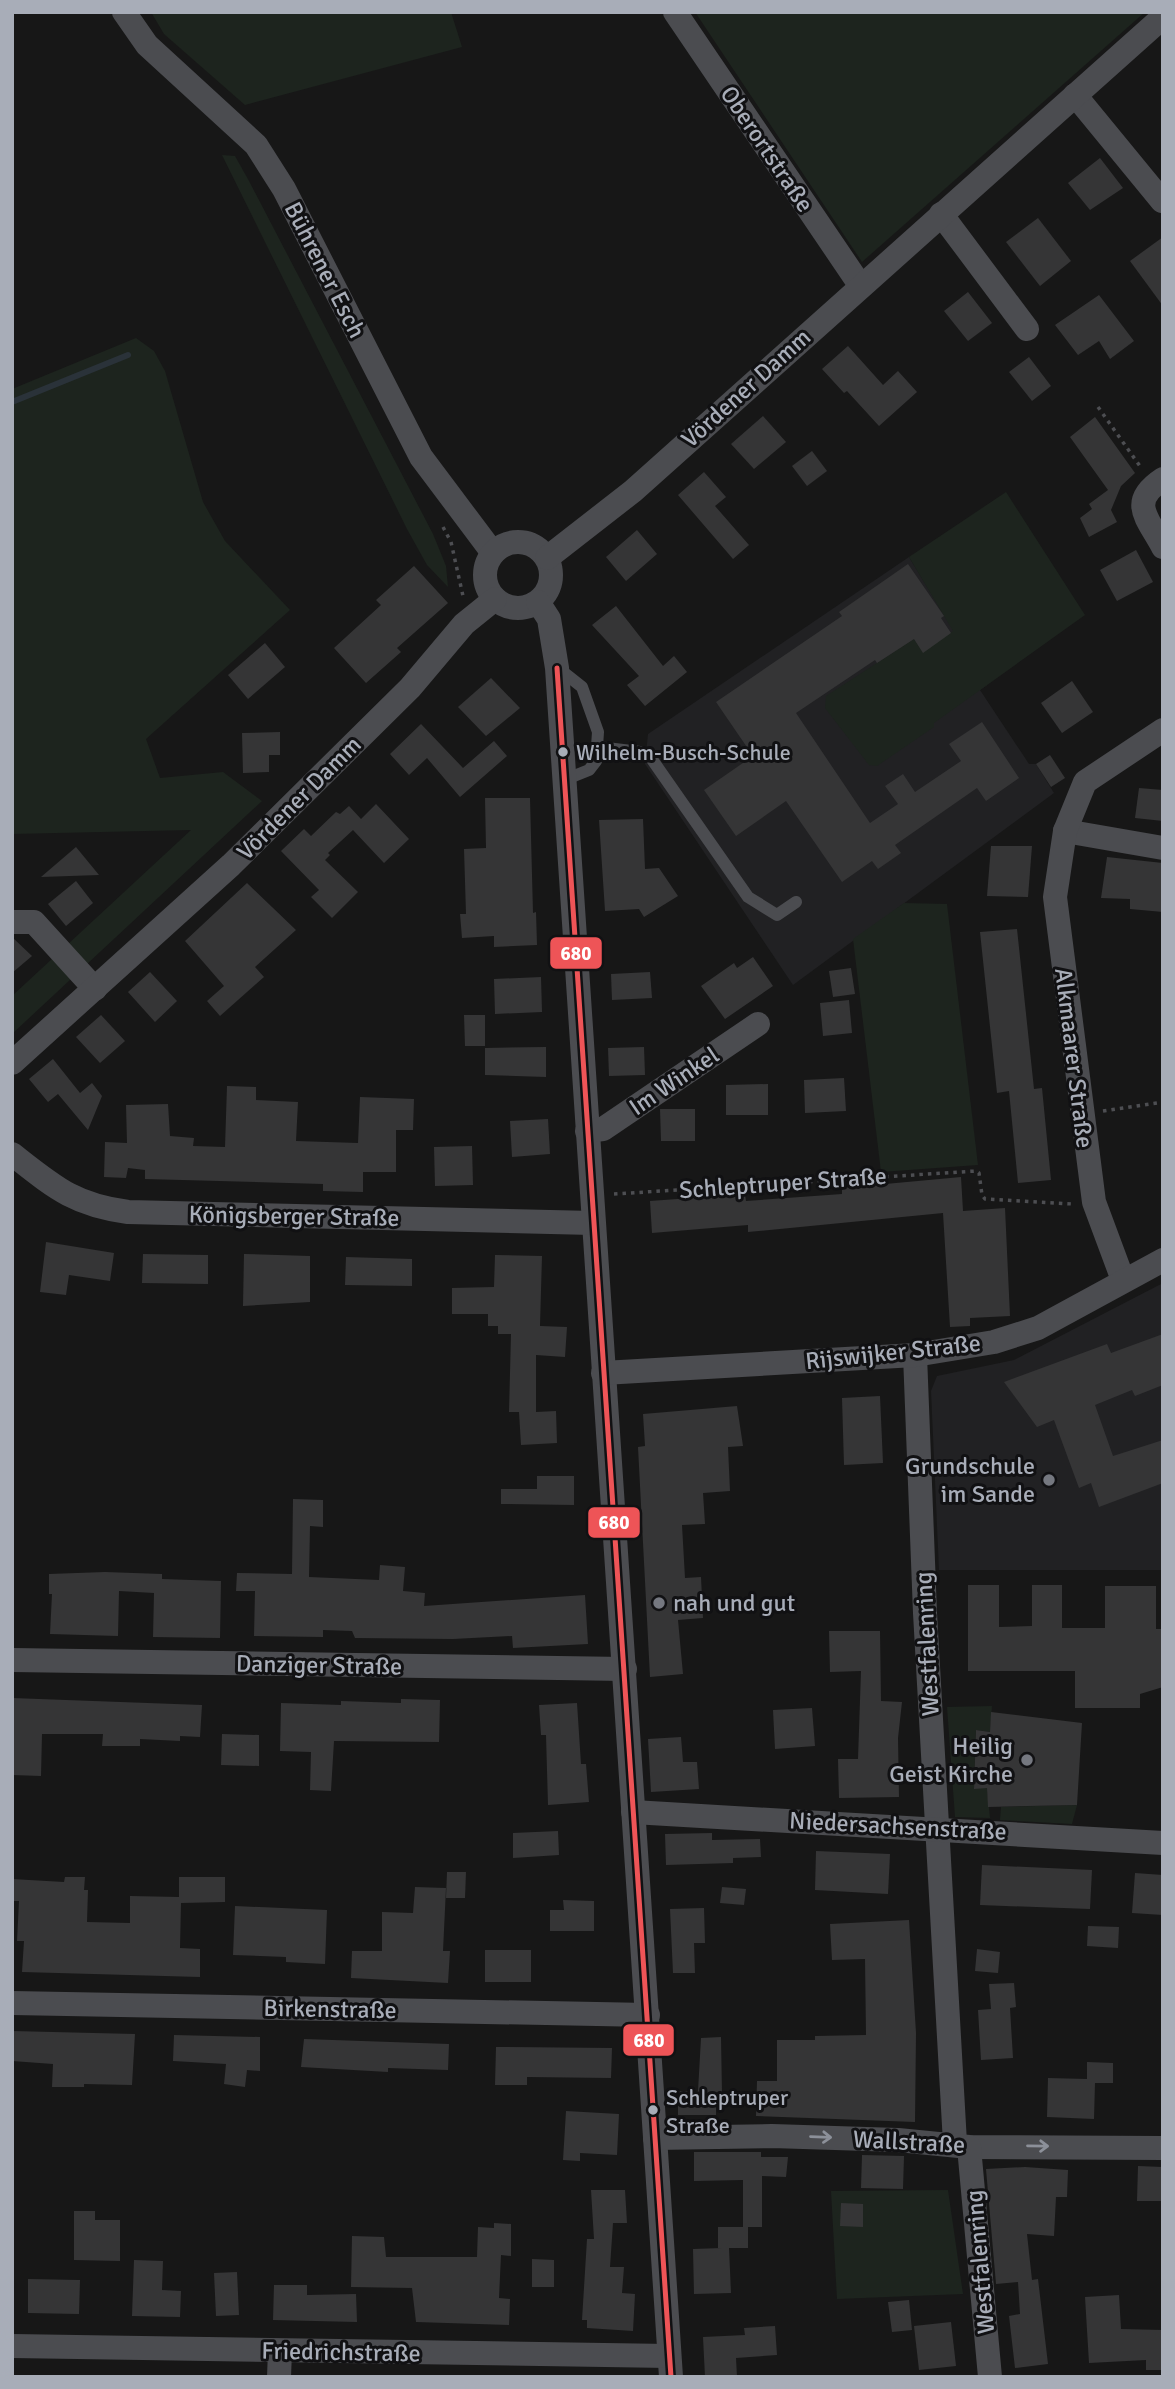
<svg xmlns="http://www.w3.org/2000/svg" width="1175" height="2389" viewBox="0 0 1175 2389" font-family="Signika,sans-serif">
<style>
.built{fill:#212123}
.green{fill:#1d241e}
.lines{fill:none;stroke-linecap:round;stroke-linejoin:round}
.stream{stroke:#2a3239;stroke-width:6}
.building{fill:#353536}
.path{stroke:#4d4e52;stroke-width:3.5;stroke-dasharray:3.5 5;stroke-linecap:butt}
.lane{stroke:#4b4c50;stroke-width:12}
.street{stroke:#4b4c50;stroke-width:24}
.bus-1-casing{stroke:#111113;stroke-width:10}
.bus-1{stroke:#ee5457;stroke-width:5}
.oneway{stroke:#8c9099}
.bus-dot{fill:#a8adb8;stroke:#111113;stroke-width:2.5}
.poi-dot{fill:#757880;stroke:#111113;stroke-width:2.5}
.labels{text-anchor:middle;stroke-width:6;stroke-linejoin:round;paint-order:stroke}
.bus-label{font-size:22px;fill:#a8adb8;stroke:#111113;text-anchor:start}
.street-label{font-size:24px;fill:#a8adb8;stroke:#111113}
.poi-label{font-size:24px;fill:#a8adb8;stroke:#111113;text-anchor:end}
.line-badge{stroke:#111113;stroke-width:2.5}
.badge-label{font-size:19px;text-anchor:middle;font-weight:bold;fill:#fff}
</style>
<rect width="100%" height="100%" fill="#171717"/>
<!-- built -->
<g class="built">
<polygon points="909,557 987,685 980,690 1029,764 1036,764 1054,793 793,985 645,764 648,734"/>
<polygon points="1163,1283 1163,1570 939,1570 931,1391 937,1376 1014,1360"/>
</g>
<!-- green -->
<g class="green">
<polygon points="151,12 451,12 462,47 245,105 164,34"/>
<polygon points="695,12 1145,12 862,262"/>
<polygon points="222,155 235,156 249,181 433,534 446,566 448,587 427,565 407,529"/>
<polygon points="136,338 154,351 165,371 203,502 225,541 290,610 146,739 160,778 223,772 262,801 12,1034 12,996 191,830 12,834 12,389"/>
<polygon points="1006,492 1085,615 934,723 934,727 877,766 869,765 825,708 826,696 914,639 923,652 953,631 909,557"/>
<polygon points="904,903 947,904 978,1165 881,1172 853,939"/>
<polygon points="992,1706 990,1732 976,1730 974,1788 987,1788 990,1818 955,1817 947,1707"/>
<polygon points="1077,1805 1072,1824 1000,1820 1001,1807"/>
<polygon points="948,2190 963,2294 837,2299 831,2191"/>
</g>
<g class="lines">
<!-- stream -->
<polyline class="stream" points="12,402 128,355"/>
</g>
<!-- building -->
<g class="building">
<polygon points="1100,158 1123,188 1090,210 1068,183"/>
<polygon points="1038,218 1071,261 1040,286 1006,242"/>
<polygon points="1163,237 1163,306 1130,261"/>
<polygon points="968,292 992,323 968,341 944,311"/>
<polygon points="1099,295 1134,341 1110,359 1099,341 1078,355 1055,325"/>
<polygon points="848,346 883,385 898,371 917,392 879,426 847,391 844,393 822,369"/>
<polygon points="1029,357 1051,386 1032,401 1009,372"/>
<polygon points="763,416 786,442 754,469 731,444"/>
<polygon points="1095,417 1135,473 1121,486 1111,510 1117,522 1089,537 1080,518 1092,509 1089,504 1108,490 1070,437"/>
<polygon points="812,451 827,471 807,486 792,466"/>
<polygon points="704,472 726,497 715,506 749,545 733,559 678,495"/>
<polygon points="637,530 657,554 626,581 606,557"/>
<polygon points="1136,550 1153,582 1117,601 1100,570"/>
<polygon points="908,564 944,616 941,618 951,633 923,653 914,639 877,663 875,660 796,713 870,823 898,804 885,786 903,774 915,792 961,761 949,744 982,722 1019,778 986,801 977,788 895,845 901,853 878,869 872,861 842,882 786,801 736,836 704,790 753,756 716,702 842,616 839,612"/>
<polygon points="414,566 448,603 397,648 401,652 366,683 334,648 381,605 376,600"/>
<polygon points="616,606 663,666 674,656 687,672 645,706 627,685 639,676 592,625"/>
<polygon points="265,643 285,667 248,699 228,675"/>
<polygon points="491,678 520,708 486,736 458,707"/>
<polygon points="1072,681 1093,712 1062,733 1041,703"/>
<polygon points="421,724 463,768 494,741 507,756 460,797 427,758 409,775 390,754"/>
<polygon points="280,732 280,755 269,755 269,772 243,773 242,733"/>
<polygon points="1050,755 1065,778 1051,787 1036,764"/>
<polygon points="1139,788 1163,790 1163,821 1135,818"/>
<polygon points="485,798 530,798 533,913 536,912 537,945 494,947 494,936 462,938 460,914 466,914 464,849 486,848"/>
<polygon points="376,804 409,839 384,863 353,830 328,853 330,855 325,860 358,892 332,918 311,897 319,890 281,851 304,829 311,836 336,812 340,814 349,806 361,819"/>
<polygon points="643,819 645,869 659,868 678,896 644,917 639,909 605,911 599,820"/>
<polygon points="991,846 1032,846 1028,897 987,896"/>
<polygon points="76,847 99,875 41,877"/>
<polygon points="1107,857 1163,863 1163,912 1130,909 1130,899 1101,898"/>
<polygon points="76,881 93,903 66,926 48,904"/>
<polygon points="247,883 296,930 255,967 264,977 220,1016 207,1001 224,986 185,941"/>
<polygon points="1017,929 1034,1089 1042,1088 1051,1180 1018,1183 1009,1091 997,1093 980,932"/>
<polygon points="12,937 32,956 12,973"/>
<polygon points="753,957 773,986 725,1019 701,986 734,963 737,968"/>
<polygon points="851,968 855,994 833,997 829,971"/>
<polygon points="150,972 177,1001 155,1022 128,992"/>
<polygon points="650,972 652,998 612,1000 611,974"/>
<polygon points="541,977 542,1012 495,1014 494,979"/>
<polygon points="849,1000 852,1033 823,1036 820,1003"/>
<polygon points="101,1015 125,1041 100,1063 76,1037"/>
<polygon points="464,1015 485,1015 485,1046 465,1046"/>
<polygon points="546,1047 546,1077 485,1075 485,1048"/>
<polygon points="644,1047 645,1075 609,1076 608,1048"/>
<polygon points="53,1059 80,1093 92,1083 102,1096 88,1130 58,1094 48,1102 29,1079"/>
<polygon points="844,1078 846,1111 805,1113 804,1080"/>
<polygon points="768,1084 768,1115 726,1115 726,1085"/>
<polygon points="227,1086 256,1087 256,1100 298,1102 296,1141 358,1143 360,1097 414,1099 413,1130 396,1130 396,1172 363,1172 363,1192 323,1191 323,1184 145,1179 145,1170 128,1168 126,1178 104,1177 105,1142 127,1143 126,1105 168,1104 170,1136 194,1138 193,1146 225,1147"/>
<polygon points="660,1109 695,1109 695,1141 661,1141"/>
<polygon points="548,1119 550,1154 512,1157 510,1121"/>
<polygon points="472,1146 473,1185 435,1186 434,1147"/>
<polygon points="961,1177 963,1211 1005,1208 1010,1316 970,1318 970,1326 950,1327 943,1213 748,1232 748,1225 652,1233 650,1201 745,1194 746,1201 842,1194 842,1188"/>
<polygon points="46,1242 114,1253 110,1281 69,1275 66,1295 40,1292"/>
<polygon points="143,1254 208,1255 208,1284 142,1283"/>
<polygon points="244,1254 310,1256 310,1302 243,1306"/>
<polygon points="495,1255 542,1256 540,1326 567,1327 565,1357 536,1355 536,1412 556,1411 557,1443 521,1445 519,1412 509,1412 511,1334 498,1334 498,1326 488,1326 488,1314 452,1314 452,1288 494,1287"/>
<polygon points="346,1257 412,1259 412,1286 345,1285"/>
<polygon points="1163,1334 1163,1385 1135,1396 1132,1390 1095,1405 1113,1456 1163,1440 1163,1483 1099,1507 1091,1483 1079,1488 1054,1420 1037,1427 1004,1382 1107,1344 1111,1353"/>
<polygon points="880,1396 883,1463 844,1465 842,1398"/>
<polygon points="737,1406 743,1446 728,1447 730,1491 703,1493 705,1524 682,1525 685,1578 701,1577 703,1618 678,1620 683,1674 650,1677 638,1447 645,1446 643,1414"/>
<polygon points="537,1476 574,1476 574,1505 501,1504 501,1489 537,1489"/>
<polygon points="293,1499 323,1500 323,1527 310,1526 309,1577 379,1580 380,1565 405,1567 403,1591 425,1593 424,1606 585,1595 588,1644 513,1648 512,1636 453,1639 355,1638 352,1631 323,1630 323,1637 254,1636 255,1591 236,1591 237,1573 292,1574"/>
<polygon points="105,1572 162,1574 162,1579 221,1581 220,1638 153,1637 154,1593 119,1591 118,1636 50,1634 52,1594 49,1594 49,1574"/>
<polygon points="968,1585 999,1585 999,1627 1032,1626 1032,1585 1062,1585 1062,1628 1105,1628 1105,1586 1156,1586 1156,1629 1163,1629 1163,1687 1140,1694 1140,1708 1075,1708 1075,1671 968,1671"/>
<polygon points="829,1631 880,1631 881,1701 902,1702 898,1738 899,1797 839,1798 838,1759 858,1759 861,1671 830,1672"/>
<polygon points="12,1698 202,1705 200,1737 180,1736 180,1741 140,1739 140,1746 102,1746 103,1734 42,1734 41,1776 12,1775"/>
<polygon points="401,1699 440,1700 439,1742 334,1741 331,1791 310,1790 311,1752 280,1751 281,1703 341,1705 341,1701 401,1703"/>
<polygon points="577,1703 581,1764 586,1764 589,1802 548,1805 546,1735 541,1735 539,1705"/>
<polygon points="812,1708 815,1746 775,1749 773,1710"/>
<polygon points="991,1712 1082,1723 1077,1805 988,1807 987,1788 974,1789 976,1730 990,1732"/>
<polygon points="222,1734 259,1735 259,1766 221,1765"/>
<polygon points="681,1737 683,1762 697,1762 699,1789 651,1792 648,1739"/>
<polygon points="558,1831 559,1855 513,1858 513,1833"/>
<polygon points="712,1833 712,1840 760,1839 761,1857 733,1858 733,1863 666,1865 665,1834"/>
<polygon points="816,1851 890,1854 888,1894 815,1890"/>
<polygon points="982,1865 1092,1870 1090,1909 980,1905"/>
<polygon points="447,1872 466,1872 465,1898 446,1898"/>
<polygon points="1135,1873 1163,1875 1163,1915 1132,1913"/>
<polygon points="65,1877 85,1877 84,1890 88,1890 87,1922 130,1923 130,1896 179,1897 179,1877 225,1877 225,1902 181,1903 180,1948 200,1949 200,1977 22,1972 24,1941 17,1941 19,1901 12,1901 12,1879 64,1882"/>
<polygon points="415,1887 446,1888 443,1951 450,1951 448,1983 351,1978 352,1951 382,1951 382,1912 413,1913"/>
<polygon points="722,1887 746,1889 744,1905 720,1903"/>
<polygon points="563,1900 594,1901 594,1931 550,1931 550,1910 564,1910"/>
<polygon points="235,1906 327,1910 325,1964 286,1962 286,1957 233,1955"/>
<polygon points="704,1908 705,1943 694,1943 695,1973 673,1973 670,1909"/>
<polygon points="909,1920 916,2033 915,2122 756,2116 757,2081 777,2081 777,2040 815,2040 815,2036 866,2035 865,1959 832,1960 830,1924"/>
<polygon points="1088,1926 1119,1927 1118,1948 1087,1946"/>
<polygon points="977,1949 1000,1952 998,1973 975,1971"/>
<rect x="485" y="1950" width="46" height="32"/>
<polygon points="1014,1983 1016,2007 1010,2008 1013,2058 981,2060 978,2010 991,2009 989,1984"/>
<polygon points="12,2031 135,2034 132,2085 84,2084 84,2087 52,2087 53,2064 12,2061"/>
<polygon points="174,2035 260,2037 260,2071 247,2070 245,2087 224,2084 226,2064 173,2061"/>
<polygon points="721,2037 722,2094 716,2095 716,2115 678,2115 678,2091 698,2091 701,2038"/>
<polygon points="304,2039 449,2044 448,2070 388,2068 388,2072 301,2067"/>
<polygon points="496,2047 612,2048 611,2078 527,2077 527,2085 495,2085"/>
<polygon points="1087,2062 1113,2063 1113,2083 1095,2083 1094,2119 1047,2117 1048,2078 1087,2079"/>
<polygon points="566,2111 619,2114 617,2155 580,2153 580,2161 563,2160"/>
<polygon points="694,2152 761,2152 761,2157 788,2157 786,2177 762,2176 762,2227 748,2227 748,2248 729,2248 731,2293 694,2294 693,2249 722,2248 718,2248 718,2227 743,2227 743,2180 694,2181"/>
<polygon points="862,2155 904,2156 903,2189 861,2188"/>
<polygon points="1138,2166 1163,2167 1163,2201 1137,2201"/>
<polygon points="1025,2167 1068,2170 1067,2197 1056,2197 1054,2236 1027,2234 1032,2280 1038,2279 1048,2364 1015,2368 1009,2316 1020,2314 1018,2282 996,2284 986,2169"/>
<polygon points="591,2190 625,2190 627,2223 613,2223 610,2267 624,2267 622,2293 635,2294 633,2331 587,2328 587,2320 582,2320 587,2239 594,2239"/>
<polygon points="841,2203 863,2204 863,2227 840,2226"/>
<polygon points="74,2211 95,2211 95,2220 120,2220 120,2261 74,2260"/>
<polygon points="494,2223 511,2224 511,2256 501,2255 499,2298 510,2299 509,2325 416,2322 412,2288 351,2287 352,2236 384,2237 386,2257 477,2257 478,2227 494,2228"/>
<polygon points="532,2259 554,2260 554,2287 532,2287"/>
<polygon points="134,2260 163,2261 162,2290 181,2291 180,2317 132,2316"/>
<polygon points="237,2272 239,2315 216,2316 214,2273"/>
<polygon points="28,2279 80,2280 79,2314 28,2313"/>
<polygon points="274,2285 307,2285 307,2295 356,2294 357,2322 273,2320"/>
<polygon points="1119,2295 1121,2329 1163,2330 1163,2370 1146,2370 1146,2360 1089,2363 1085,2297"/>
<polygon points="909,2300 912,2330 892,2332 888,2302"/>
<polygon points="951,2322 956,2366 919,2370 914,2326"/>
<polygon points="775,2326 777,2355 736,2358 737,2377 705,2377 703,2337 745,2335 744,2328"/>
</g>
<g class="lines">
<!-- path -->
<g class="path">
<polyline points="1098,407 1142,469"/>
<polyline points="443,527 451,542 463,596"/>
<polyline points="1103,1111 1163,1102"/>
<polyline points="614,1194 976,1171 979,1173 982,1195 985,1199 1073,1204"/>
</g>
<!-- lane -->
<g class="lane">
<polyline points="558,668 582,687 598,732 596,761 589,770 564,780"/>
<polyline points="598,747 640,752 651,758 748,897 777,915 796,902"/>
</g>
<!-- street -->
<g class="street">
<polyline points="124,12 147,45 256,145 284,189 421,457 493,553"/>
<polyline points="675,12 860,285"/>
<polyline points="1075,95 1162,201"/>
<polyline points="941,214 1027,329"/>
<path d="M1163 479C1128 502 1147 517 1163 547"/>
<circle cx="518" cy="575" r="33"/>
<polyline points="547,558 633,491 1163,17"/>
<polyline points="538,602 549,619 557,668 671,2377"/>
<polyline points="1065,831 1163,848"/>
<polyline points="12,922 34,922 95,989"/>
<polyline points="12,1063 231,865 410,688 464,624 495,599"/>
<polyline points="587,1131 603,1129 758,1024"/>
<path d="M12 1154C54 1187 74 1205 128 1212L593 1223"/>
<polyline points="1123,1280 1094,1202 1055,897 1065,831 1085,782 1163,730"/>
<polyline points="915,1355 925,1613 955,2143"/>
<polyline points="603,1373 915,1355 994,1342 1038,1328 1163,1260"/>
<polyline points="12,1660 625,1669"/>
<polyline points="633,1812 1163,1843"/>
<polyline points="12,2003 648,2015"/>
<polyline points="655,2138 772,2136 898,2140 969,2147 1163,2148"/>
<polyline points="969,2147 990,2377"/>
<polyline points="12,2346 669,2356"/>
<polyline points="279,2377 280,2351"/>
</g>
<!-- bus-1 casing -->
<g class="bus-1-casing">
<polyline id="bus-1" points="557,668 671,2377"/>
</g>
<!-- bus-1 -->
<use href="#bus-1" class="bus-1"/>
</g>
<!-- one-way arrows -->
<defs><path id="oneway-shaft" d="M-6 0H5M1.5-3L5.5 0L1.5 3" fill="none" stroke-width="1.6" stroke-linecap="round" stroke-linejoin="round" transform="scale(1.75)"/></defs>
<g class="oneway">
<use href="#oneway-shaft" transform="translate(821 2137) rotate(2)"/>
<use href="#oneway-shaft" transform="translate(1038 2146) rotate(1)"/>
</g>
<!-- markers -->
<g class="bus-dot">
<circle cx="563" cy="752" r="6"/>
<circle cx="653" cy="2110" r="6"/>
</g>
<g class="poi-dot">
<circle cx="1049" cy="1480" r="7"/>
<circle cx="659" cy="1603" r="7"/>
<circle cx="1027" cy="1760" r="7"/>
</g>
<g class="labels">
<!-- bus labels -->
<g class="bus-label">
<text x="576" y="760">Wilhelm-Busch-Schule</text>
<text x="666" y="2105">Schleptruper<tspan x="666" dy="28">Straße</tspan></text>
</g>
<!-- street labels -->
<g class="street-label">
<text transform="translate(767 149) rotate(56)" y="8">Oberortstraße</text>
<text transform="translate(325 270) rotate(63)" y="8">Bührener Esch</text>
<text transform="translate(746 388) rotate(-42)" y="8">Vördener Damm</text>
<text transform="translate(299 798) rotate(-45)" y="8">Vördener Damm</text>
<text transform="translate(1074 1058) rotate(83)" y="8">Alkmaarer Straße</text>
<text transform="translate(674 1081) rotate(-34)" y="8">Im Winkel</text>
<text transform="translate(783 1183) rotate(-4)" y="8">Schleptruper Straße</text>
<text transform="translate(294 1216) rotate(1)" y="8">Königsberger Straße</text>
<text transform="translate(893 1352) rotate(-6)" y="8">Rijswijker Straße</text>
<text transform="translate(927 1644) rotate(-93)" y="8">Westfalenring</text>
<text transform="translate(319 1665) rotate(1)" y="8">Danziger Straße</text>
<text transform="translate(898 1826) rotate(3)" y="8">Niedersachsenstraße</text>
<text transform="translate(330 2009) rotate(1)" y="8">Birkenstraße</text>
<text transform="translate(909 2142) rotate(3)" y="8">Wallstraße</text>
<text transform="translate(980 2262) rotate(-95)" y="8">Westfalenring</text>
<text transform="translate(341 2352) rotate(1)" y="8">Friedrichstraße</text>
</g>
<!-- poi labels -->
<g class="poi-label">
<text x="1035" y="1474">Grundschule<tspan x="1035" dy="28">im Sande</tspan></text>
<text x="673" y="1611" text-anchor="start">nah und gut</text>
<text x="1013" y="1754">Heilig<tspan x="1013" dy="28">Geist Kirche</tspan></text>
</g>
</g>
<g class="line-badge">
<rect x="549" y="936" width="54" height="34" rx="7" fill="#ee5457"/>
<rect x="587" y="1506" width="54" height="33" rx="7" fill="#ee5457"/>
<rect x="622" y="2023" width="53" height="34" rx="7" fill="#ee5457"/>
</g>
<g class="badge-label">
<text x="576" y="960">680</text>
<text x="614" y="1529">680</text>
<text x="649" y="2047">680</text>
</g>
<!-- border -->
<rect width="1175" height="2389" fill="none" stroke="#a8adb8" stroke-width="28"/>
</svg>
